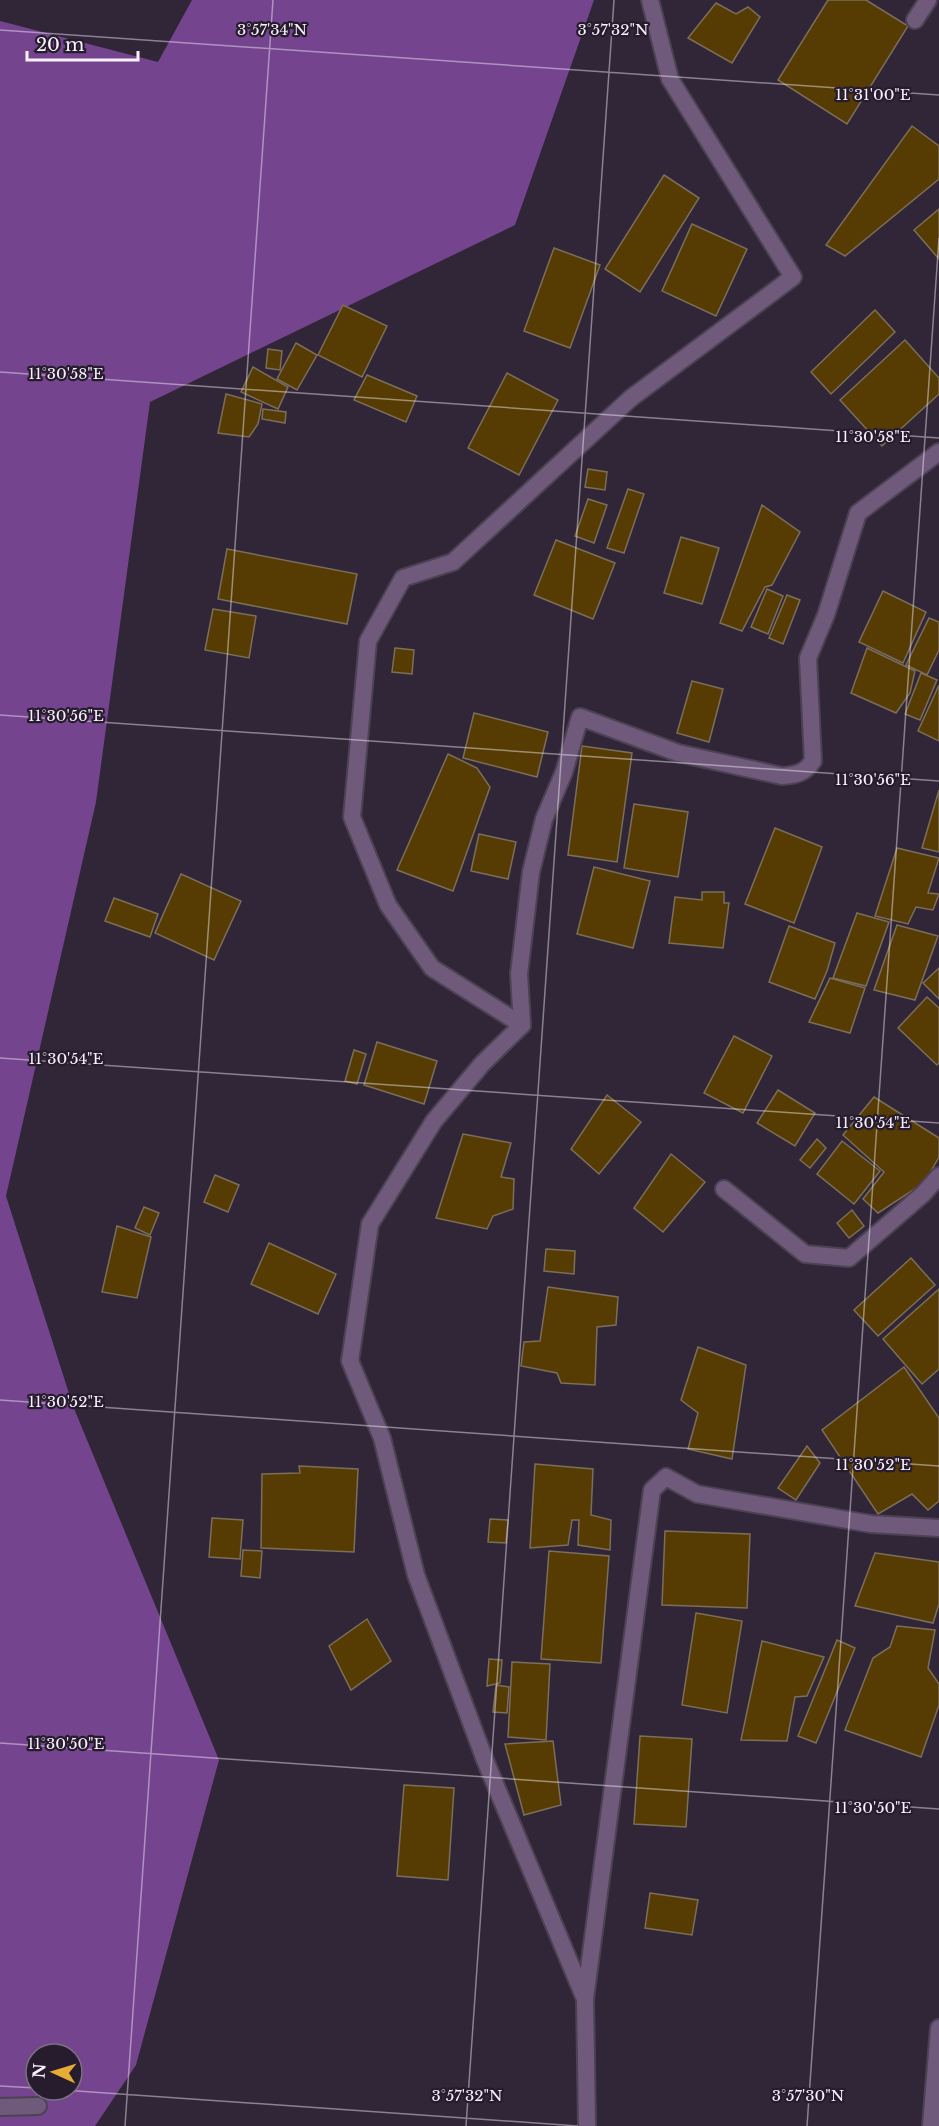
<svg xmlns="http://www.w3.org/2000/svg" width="939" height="2126" viewBox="0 0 939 2126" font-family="'Libre Baskerville',serif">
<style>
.forest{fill:#75448e;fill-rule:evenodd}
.building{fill:#563c03;stroke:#7b6e5a;stroke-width:1.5}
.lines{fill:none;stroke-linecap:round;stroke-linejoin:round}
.minor-casing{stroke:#4d4253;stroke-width:20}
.minor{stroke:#6f5a7b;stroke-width:16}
.ticks{fill:none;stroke:#f8f1fc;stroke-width:1.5;stroke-opacity:0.45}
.ticks-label{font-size:15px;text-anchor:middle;fill:#f8f1fc;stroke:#271c2d;stroke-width:4.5;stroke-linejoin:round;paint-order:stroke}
</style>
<rect width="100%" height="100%" fill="#312637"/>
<!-- forest -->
<path class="forest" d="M192 0H594L515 225 150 402 96 802 6 1196 73 1406 219 1760 136 2065 95 2126H0V21L158 62ZM36 2054H72V2090H36Z"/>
<!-- building -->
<g class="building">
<polygon points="828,0 866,0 908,26 847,124 778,80"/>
<polygon points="716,3 736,14 748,7 760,17 732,63 688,38"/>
<polygon points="912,126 939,146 939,179 845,256 826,245"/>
<polygon points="664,175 699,198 640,292 605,269"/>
<polygon points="939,209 939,259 914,230"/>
<polygon points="692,224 747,249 716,316 662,291"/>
<polygon points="554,248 600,265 570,348 524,331"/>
<polygon points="343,305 387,326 362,377 318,355"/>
<polygon points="875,310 895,332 831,394 811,372"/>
<polygon points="905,340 939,378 939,394 882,446 840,400"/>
<polygon points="296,343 317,355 297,390 277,379"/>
<polygon points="268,349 282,351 280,370 266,368"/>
<polygon points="253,367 288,387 278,409 241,392"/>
<polygon points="507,373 558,400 519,475 468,448"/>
<polygon points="367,375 417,396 406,422 354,400"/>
<polygon points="226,394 262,404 258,424 249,437 218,433"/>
<polygon points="263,409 286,412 285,423 262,419"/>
<polygon points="588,469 607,472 605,490 585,487"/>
<polygon points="628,489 644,494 624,553 607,548"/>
<polygon points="588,499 607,505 594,543 575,536"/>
<polygon points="762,505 800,532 772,585 765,587 742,631 720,623"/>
<polygon points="681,537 719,548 702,604 664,593"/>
<polygon points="556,540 615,563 593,619 534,595"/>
<polygon points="227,549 357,574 347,624 218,599"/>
<polygon points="767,589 783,596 768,634 751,627"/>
<polygon points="883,591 926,612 903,663 859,642"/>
<polygon points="787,595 800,600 783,644 769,638"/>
<polygon points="213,609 256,616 249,658 205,650"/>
<polygon points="929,618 939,622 939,650 927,675 906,665"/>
<polygon points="395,648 414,650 412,674 392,672"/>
<polygon points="867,648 915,671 910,693 896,713 851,693"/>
<polygon points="921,673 937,680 920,720 905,714"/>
<polygon points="692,681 723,689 709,742 677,733"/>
<polygon points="939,685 939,741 918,731"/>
<polygon points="474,713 548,732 537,777 463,758"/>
<polygon points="582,746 632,753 617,862 568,855"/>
<polygon points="448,754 477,768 490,787 453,891 397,870"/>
<polygon points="939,790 939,852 922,848"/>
<polygon points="634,804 688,812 678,877 624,868"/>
<polygon points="775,828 822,847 794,923 745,904"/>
<polygon points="479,834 516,842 508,879 471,871"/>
<polygon points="897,848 939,858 928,893 939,894 933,910 916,907 908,924 875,916"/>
<polygon points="594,867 650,881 633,948 577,934"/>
<polygon points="181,874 241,901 214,960 155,933"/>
<polygon points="702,892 724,892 724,903 729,903 723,948 669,943 675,897 702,900"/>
<polygon points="114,898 158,914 150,937 105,921"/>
<polygon points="857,913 889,922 866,986 833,978"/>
<polygon points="897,925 938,936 915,1000 874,990"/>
<polygon points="789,926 835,943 827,971 815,999 769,982"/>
<polygon points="939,968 939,999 923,983"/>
<polygon points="830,978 865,988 850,1033 809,1022"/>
<polygon points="927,997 939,1008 939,1063 937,1065 898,1028"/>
<polygon points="734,1036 772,1056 743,1113 704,1093"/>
<polygon points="377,1042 437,1061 424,1104 364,1085"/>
<polygon points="354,1050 366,1054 357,1084 345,1081"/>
<polygon points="778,1090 815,1113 795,1146 757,1123"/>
<polygon points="607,1095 641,1122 599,1174 571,1149"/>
<polygon points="874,1097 939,1138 939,1157 924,1183 878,1213 863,1199 884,1172 843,1135"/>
<polygon points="463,1134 511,1143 501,1177 514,1179 513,1209 493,1216 487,1229 436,1218"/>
<polygon points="817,1139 826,1148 810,1168 800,1160"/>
<polygon points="842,1141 880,1171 854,1204 817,1174"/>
<polygon points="671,1154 705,1182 663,1232 634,1208"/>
<polygon points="215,1175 239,1185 228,1212 204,1202"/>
<polygon points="144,1207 159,1213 150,1235 135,1228"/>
<polygon points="852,1210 864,1226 849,1238 837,1223"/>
<polygon points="117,1226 151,1237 137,1298 102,1292"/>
<polygon points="269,1243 336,1274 318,1314 251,1284"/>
<polygon points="546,1249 575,1251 574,1274 544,1271"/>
<polygon points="911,1258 935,1285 878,1336 854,1310"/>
<polygon points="548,1287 618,1297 616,1325 597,1327 595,1385 561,1383 557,1373 521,1366 524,1342 540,1341"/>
<polygon points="939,1289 939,1369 922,1384 883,1339"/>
<polygon points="698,1347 746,1365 732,1459 688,1449 698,1413 681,1400"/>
<polygon points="904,1367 939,1418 939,1501 928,1510 912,1494 878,1514 822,1430"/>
<polygon points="807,1446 820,1463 796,1500 778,1488"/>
<polygon points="535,1464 593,1469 591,1515 611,1520 610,1550 578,1545 579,1520 572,1520 568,1545 530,1548"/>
<polygon points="299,1466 358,1469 354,1552 261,1548 262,1474 300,1473"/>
<polygon points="212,1518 243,1520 240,1559 209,1557"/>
<polygon points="490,1519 508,1520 506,1543 488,1542"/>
<polygon points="665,1531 750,1534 747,1608 662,1605"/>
<polygon points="243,1550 262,1551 260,1578 241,1576"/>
<polygon points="549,1551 609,1556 601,1663 541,1659"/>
<polygon points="875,1553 939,1562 939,1604 933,1623 855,1606"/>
<polygon points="696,1613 742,1621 727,1713 682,1705"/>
<polygon points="367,1619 391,1661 351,1690 329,1646"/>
<polygon points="897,1626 935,1630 928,1668 939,1684 939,1705 921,1757 845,1730 873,1658 890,1647"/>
<polygon points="837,1640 855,1648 816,1743 798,1736"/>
<polygon points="762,1641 824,1657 807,1696 795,1697 787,1741 741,1740"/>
<polygon points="489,1659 502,1660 500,1683 487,1686"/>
<polygon points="512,1662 550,1664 546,1740 508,1737"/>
<polygon points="496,1685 509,1687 507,1713 493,1712"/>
<polygon points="640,1736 692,1739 686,1827 634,1824"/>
<polygon points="553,1741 561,1805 524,1815 505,1744"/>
<polygon points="404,1785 454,1788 448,1880 397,1876"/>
<polygon points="650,1893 698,1900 692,1935 645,1928"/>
</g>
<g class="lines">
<!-- minor casing -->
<g class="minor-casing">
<g id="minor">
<polyline points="915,20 928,0"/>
<polyline points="522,1025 432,968 388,905 352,817 368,641 403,578 453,562 631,398 793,277 670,79 650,0"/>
<polyline points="522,1025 482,1064 434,1121 370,1224 350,1361 382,1438 416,1575 485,1760 585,1999"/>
<path d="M522 1025 519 974 531 872 544 819 564 772 580 717 678 753 782 776C796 775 805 773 813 761L808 658 826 615 858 513 939 452"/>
<polyline points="724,1189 805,1254 849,1258 923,1194 939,1176"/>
<polyline points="0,2107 38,2106"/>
<polyline points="587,2126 585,1999 652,1490 666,1477 697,1494 871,1524 939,1528"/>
<polyline points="931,2126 939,2028"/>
</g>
</g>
<!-- minor -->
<use href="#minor" class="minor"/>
</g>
<!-- ticks -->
<path class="ticks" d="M0 30 939 95M0 372 939 438M0 715 939 781M0 1058 939 1123M0 1400 939 1466M0 1743 939 1809M0 2086 36 2088M63 2090 578 2126M125 2126 273 0M466 2126 614 0M807 2126 939 238"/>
<g class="ticks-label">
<text x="272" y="35">3°57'34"N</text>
<text x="613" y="35">3°57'32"N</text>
<text x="873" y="100">11°31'00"E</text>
<text x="66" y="379">11°30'58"E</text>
<text x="873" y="442">11°30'58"E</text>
<text x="66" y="721">11°30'56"E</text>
<text x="873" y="785">11°30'56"E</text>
<text x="66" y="1064">11°30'54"E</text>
<text x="873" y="1128">11°30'54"E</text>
<text x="66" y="1407">11°30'52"E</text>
<text x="873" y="1470">11°30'52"E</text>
<text x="66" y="1749">11°30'50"E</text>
<text x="873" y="1813">11°30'50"E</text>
<text x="467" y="2101">3°57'32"N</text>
<text x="808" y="2101">3°57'30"N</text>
</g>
<!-- north arrow -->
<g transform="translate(54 2072) rotate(274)"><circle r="28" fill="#271c2d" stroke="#7b7180" stroke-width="1.5"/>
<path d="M0-4.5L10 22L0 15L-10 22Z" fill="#e7ac36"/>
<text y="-9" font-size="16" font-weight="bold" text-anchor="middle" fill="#f8f1fc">N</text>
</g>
<!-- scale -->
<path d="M27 51v9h111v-9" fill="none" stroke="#f8f1fc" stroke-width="3"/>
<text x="36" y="51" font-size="18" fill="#f8f1fc" stroke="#271c2d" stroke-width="4.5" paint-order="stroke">20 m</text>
</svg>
